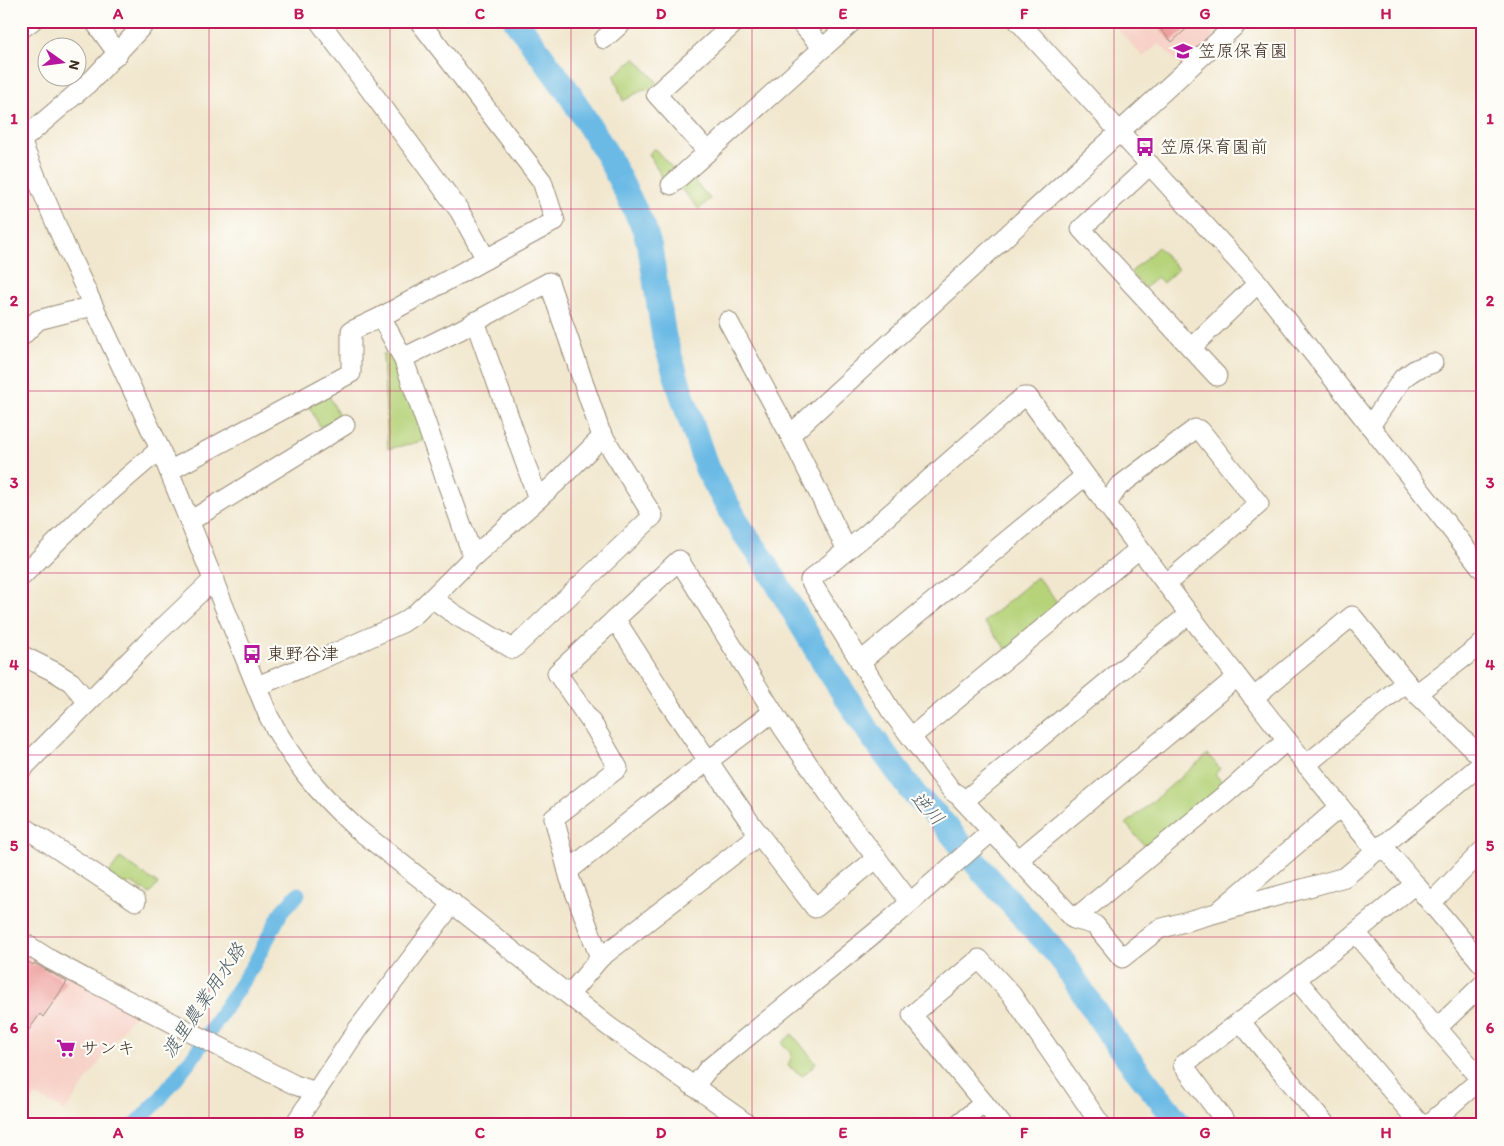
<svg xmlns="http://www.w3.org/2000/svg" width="1504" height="1146" viewBox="0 0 1504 1146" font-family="Itim,'Klee One',sans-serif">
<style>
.built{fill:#f7d1c7}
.green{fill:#b6d37a;stroke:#787e4c}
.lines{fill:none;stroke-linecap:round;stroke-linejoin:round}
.canal{stroke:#6abae5;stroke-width:15}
.river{stroke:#6abae5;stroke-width:25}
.building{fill:#ee9f9d}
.minor-casing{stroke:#968876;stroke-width:21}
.minor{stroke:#fff;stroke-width:19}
.grid{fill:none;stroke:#c2185b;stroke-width:1;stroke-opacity:0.55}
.labels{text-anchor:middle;stroke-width:4.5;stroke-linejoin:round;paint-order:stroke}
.poi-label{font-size:18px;fill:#3b2a1e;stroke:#fdfcf7;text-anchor:start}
.water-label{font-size:19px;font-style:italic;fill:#4b5c64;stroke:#fdfcf7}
.neatline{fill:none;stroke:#c2185b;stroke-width:2}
.grid-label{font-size:16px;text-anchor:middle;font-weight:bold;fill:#c2185b}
</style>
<rect width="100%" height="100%" fill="#fdfcf7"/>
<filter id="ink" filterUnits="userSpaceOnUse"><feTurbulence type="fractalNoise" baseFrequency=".02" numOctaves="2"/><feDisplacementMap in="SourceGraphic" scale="10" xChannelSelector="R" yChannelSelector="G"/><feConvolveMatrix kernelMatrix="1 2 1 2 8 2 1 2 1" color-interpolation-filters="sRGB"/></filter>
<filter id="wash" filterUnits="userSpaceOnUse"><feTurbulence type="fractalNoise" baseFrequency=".0096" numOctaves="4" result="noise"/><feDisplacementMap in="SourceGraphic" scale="20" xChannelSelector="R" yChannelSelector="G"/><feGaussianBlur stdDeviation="1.12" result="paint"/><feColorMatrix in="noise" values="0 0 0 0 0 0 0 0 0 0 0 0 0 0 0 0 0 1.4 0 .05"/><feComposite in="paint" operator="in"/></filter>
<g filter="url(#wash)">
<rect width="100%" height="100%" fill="#f1e7ce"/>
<!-- built -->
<g class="built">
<polygon points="1110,21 1201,21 1215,37 1183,68 1159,44 1143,57"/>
<polygon points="21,945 137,1010 65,1111 36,1096 21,1114"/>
</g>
<!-- green -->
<g class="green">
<polygon points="635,58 657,82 649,90 644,89 623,101 614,76"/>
<polygon points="654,148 675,171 664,181 649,154"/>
<polygon points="691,177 710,199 699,209 679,187"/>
<polygon points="1158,247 1178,269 1163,283 1157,277 1145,288 1130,273"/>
<polygon points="395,353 427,440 388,449 383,354"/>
<polygon points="329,396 340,417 320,427 309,406"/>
<polygon points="1037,577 1061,607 1008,651 984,622"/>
<polygon points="1208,754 1220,769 1215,774 1226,787 1149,851 1126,824"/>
<polygon points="120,858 158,884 150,894 133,883 122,884 108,875"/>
<polygon points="792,1034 816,1063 803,1076 788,1066 792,1055 782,1043"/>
</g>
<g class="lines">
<!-- canal -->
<polyline class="canal" points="135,1125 159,1100 195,1054 254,964 282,911 298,894"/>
<!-- river -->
<polyline class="river" points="516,21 569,93 608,156 644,228 650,248 664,337 681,392 707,469 741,529 762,558 826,666 871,735 915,795 938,817 984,873 1060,957 1113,1039 1180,1125"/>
</g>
<g id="blocks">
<!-- building -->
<g class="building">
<polygon points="1153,21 1195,21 1172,42"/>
<polygon points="21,956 33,965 34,963 67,982 43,1017 40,1014 21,1041"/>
</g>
</g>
</g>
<g filter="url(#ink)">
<use href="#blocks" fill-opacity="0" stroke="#968876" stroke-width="1"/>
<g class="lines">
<!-- minor casing -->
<g class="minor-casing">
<g id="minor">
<polyline points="94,21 118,54"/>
<polyline points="319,21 459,210 486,259"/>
<polyline points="799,21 823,48"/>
<polyline points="1018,21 1258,283 1483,570"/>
<polyline points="21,29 32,21"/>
<polyline points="604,39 624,21"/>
<path d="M21 141 64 243 160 449 269 717C293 762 317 792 355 827L608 1026 749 1125"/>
<polyline points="21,141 92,80 147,21"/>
<polyline points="708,152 656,94 737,21"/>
<polyline points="1150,165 1081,229 1217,376"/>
<polyline points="671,185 853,21"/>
<polyline points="381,317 403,358"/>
<polyline points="475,321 538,499"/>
<polyline points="728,321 790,435 847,550"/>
<polyline points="21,337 38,320 93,306"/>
<polyline points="1191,348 1258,283"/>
<polyline points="1370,426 1403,378 1416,369 1433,363"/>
<polyline points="790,435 1240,21"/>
<polyline points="169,471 351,373 351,331 381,317 555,221 542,181 419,21"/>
<polyline points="1106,505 1118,487 1195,429 1200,430 1259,504 1166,584"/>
<polyline points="190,521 345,425"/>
<polyline points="473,557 556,483 603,436"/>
<polyline points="21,577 88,511 160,449"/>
<polyline points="615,619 667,700 749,821 815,908 877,858"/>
<polyline points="21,655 55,672 71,682 88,702"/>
<polyline points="860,662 1085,476"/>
<polyline points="257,686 306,666 402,623 414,615 432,598 454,614 513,649 653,516 600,431 549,282 460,330 403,358 473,557 432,598"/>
<polyline points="1416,694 1483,643"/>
<polyline points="1253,698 1352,616 1412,689 1483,759"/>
<polyline points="911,737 1139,549"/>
<polyline points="1306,765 1406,682"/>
<polyline points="21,770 152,638 214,579"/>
<polyline points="964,801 1189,614"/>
<polyline points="21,825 136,901"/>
<path d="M1376 851C1255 703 1140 552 1028 397H1023L867 534 810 580 891 711 952 791 958 795 1074 919 1095 925 1122 958 1159 929 1345 877 1483 763"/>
<polyline points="1018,860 1237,677"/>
<polyline points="568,871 655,801 773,712"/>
<polyline points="1415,884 1483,965"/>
<polyline points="1431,903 1483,850"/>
<polyline points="1220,910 1340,807"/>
<polyline points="1074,919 1227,793 1287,740"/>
<polyline points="1356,933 1437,1028"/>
<polyline points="21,941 51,960 88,980 295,1085 316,1092"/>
<polyline points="600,958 759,835"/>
<polyline points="1296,979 1421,1125"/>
<polyline points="569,995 600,958 570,879 554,818 618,768 595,728 557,673 679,560 783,728 842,813 910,902"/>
<polyline points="1240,1021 1326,1125"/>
<polyline points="694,1087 708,1069 888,922 992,831"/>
<polyline points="294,1125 357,1030 453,903"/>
<polyline points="957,1125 984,1103"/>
<polyline points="1002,1125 912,1015 979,959 1011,994 1101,1125"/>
<polyline points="1228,1125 1183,1065 1343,943 1415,884 1382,845"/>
<polyline points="1428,1125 1481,1079 1437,1028 1483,984"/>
</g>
</g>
<!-- minor -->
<use href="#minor" class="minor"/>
</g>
</g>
<!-- grid -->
<path class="grid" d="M209 21V1125M390 21V1125M571 21V1125M752 21V1125M933 21V1125M1114 21V1125M1295 21V1125M21 209H1483M21 391H1483M21 573H1483M21 755H1483M21 937H1483"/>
<!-- icons -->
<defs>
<g id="school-bare" transform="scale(1.5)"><path d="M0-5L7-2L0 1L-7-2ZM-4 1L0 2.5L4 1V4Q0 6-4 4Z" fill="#b5179e" stroke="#fdfcf7" stroke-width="2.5" paint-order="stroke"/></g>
<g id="bus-bare" transform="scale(1.5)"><path d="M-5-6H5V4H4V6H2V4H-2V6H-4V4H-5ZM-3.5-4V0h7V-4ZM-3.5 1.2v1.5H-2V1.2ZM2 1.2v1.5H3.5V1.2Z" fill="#b5179e" stroke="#fdfcf7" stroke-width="2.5" paint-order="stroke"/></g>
<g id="supermarket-bare" transform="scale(1.5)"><path d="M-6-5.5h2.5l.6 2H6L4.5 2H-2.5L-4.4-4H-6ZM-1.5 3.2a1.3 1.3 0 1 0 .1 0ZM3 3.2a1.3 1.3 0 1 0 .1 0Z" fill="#b5179e" stroke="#fdfcf7" stroke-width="2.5" paint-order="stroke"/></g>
</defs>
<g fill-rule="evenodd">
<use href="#school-bare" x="1183" y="51"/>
<use href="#bus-bare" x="1145" y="147"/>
<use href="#bus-bare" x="252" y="654"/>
<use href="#supermarket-bare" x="66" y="1048"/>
</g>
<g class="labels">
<!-- poi labels -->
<g class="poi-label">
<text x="1198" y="57">笠原保育園</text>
<text x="1160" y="153">笠原保育園前</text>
<text x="267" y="660">東野谷津</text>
<text x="81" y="1054">サンキ</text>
</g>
<!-- water labels -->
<g class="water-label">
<text transform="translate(928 808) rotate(47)" y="7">逆川</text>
<text transform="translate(203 1000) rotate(-56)" y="7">渡里農業用水路</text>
</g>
</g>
<!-- margin -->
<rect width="1504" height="1146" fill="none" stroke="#fdfcf7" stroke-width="55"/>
<!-- north arrow -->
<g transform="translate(62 62) rotate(104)"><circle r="24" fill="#fdfcf7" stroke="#afa8a0"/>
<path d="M0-4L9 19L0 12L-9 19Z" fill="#b5179e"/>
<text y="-8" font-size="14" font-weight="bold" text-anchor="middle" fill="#3b2a1e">N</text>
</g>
<rect x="28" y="28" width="1448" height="1090" class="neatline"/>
<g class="grid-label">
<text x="118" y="19">A</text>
<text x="299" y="19">B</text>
<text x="480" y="19">C</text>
<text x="661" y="19">D</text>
<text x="843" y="19">E</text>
<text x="1024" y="19">F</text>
<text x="1205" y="19">G</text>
<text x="1386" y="19">H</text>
<text x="14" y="124">1</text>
<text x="1490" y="124">1</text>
<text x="14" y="306">2</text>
<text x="1490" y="306">2</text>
<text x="14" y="488">3</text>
<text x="1490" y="488">3</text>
<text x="14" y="670">4</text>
<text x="1490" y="670">4</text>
<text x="14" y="851">5</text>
<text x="1490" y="851">5</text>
<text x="14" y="1033">6</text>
<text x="1490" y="1033">6</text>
<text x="118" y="1138">A</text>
<text x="299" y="1138">B</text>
<text x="480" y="1138">C</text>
<text x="661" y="1138">D</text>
<text x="843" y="1138">E</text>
<text x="1024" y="1138">F</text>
<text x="1205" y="1138">G</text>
<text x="1386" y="1138">H</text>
</g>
</svg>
